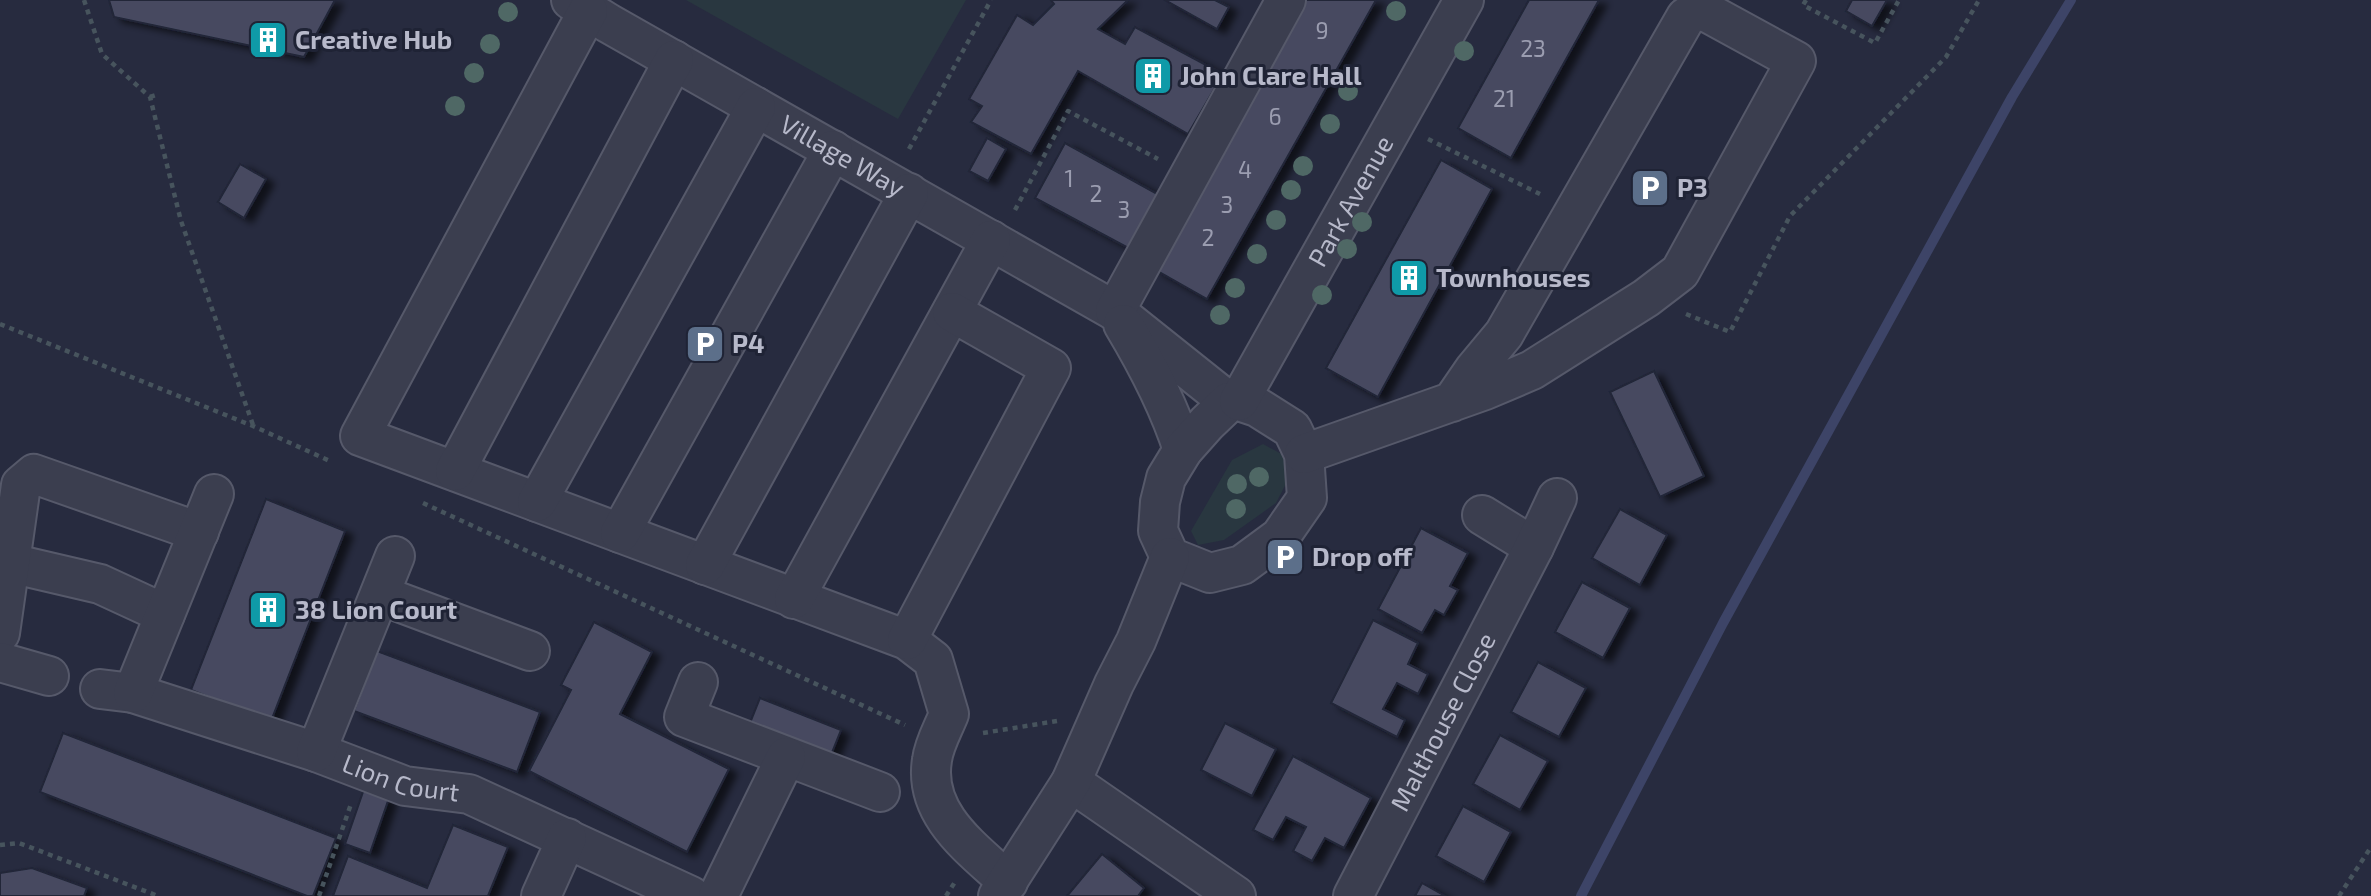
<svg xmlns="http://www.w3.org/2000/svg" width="2371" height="896" viewBox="0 0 2371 896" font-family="'Exo 2',sans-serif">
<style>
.green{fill:#293740}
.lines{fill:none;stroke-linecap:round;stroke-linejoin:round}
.stream{stroke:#3d4467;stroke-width:10}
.building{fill:#464a61;stroke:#212537;stroke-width:2;filter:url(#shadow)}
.minor-casing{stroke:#56596a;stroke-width:42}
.path{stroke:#47545d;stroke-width:4.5;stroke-dasharray:5 5;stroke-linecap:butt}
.minor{stroke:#3b3e4f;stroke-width:38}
.tree{fill:#4f6865}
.labels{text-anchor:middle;stroke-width:6;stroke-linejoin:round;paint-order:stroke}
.number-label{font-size:23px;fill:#9b9db0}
.poi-label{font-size:26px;font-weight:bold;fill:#b7b9ca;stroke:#1f2335;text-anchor:start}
.street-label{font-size:26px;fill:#b7b9ca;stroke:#1f2335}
</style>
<defs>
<filter id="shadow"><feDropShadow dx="8" dy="4.5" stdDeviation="3.5" flood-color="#0009"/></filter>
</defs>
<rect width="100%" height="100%" fill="#272b3f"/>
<!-- green -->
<g class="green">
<polygon points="686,0 966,0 898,119"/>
<polygon points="1263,444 1285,456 1290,476 1276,503 1224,540 1198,545 1191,531 1232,460"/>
</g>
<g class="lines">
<!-- stream -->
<polyline class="stream" points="1581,896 1723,623 2012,97 2071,0"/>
</g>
<!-- building -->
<g class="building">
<polygon points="109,0 335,0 304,57 114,17"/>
<polygon points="1051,0 1128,0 1098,29 1125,44 1135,27 1223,74 1188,134 1078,71 1031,154 971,122 982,106 969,99 1017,15 1033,25 1054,4"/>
<polygon points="1165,0 1215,0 1229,7 1217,29"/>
<polygon points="1306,0 1376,0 1207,299 1154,269"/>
<polygon points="1529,0 1599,0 1511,158 1458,128"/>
<polygon points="1852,0 1887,0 1872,26 1846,11"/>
<polygon points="987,138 1006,149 988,181 969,171"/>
<polygon points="1065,143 1161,196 1132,250 1035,198"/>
<polygon points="1441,160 1492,189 1378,397 1326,368"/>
<polygon points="240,164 266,179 244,218 218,202"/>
<polygon points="1654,371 1704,476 1660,497 1610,392"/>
<polygon points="266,499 345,531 271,721 191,690"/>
<polygon points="1620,509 1667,535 1640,585 1592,558"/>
<polygon points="1421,528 1468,553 1450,586 1458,590 1444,615 1435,610 1422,633 1378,609"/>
<polygon points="1582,582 1630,608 1603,658 1555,632"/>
<polygon points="1373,620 1418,643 1408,664 1428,674 1418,694 1397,683 1383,709 1405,720 1397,737 1331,703"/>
<polygon points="594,622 652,652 620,714 729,769 687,852 529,771 571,690 561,685"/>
<polygon points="377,651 540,712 517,772 354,711"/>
<polygon points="1538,662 1586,688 1559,737 1511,712"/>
<polygon points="760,698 841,730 831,755 750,723"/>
<polygon points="1225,723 1276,749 1252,796 1201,770"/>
<polygon points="63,733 336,838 313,896 307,896 40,792"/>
<polygon points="1500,735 1548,761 1520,810 1473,784"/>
<polygon points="1293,756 1371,798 1344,848 1325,838 1312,861 1293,851 1306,827 1286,817 1273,840 1253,830"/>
<polygon points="364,789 389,798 370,853 345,844"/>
<polygon points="1463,806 1511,832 1484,882 1436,856"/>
<polygon points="453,825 508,847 488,896 333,896 348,856 427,888"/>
<polygon points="1102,854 1144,888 1138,896 1067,896"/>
<polygon points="32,868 87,888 84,896 0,896 0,873"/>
<polygon points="1422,883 1445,896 1415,896"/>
</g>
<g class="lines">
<!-- minor casing -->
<g class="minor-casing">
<g id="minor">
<path id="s1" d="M571 0 608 23 1115 311 1229 402"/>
<path d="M588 11 360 436 907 640 933 660 949 714C943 729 934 744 932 760 923 815 973 849 1008 882"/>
<polyline points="1115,311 1286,0"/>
<path d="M1123 324C1147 364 1169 406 1183 450"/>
<polygon points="1239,401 1257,407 1292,429 1304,454 1307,498 1280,537 1242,565 1210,573 1170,557 1158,531 1160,502 1166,478 1183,450 1207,423 1229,402"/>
<path id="s2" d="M1239 401 1464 0"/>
<polyline points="1304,454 1485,390 1532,370 1646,298 1680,272 1796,61 1701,9 1686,17 1504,334 1474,370 1452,402"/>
<polyline points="455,471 674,60"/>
<polyline points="537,502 756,107"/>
<polyline points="1482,515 1534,547"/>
<polyline points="620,533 833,150"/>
<polyline points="10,563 100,584 165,614"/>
<polyline points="705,565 909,193"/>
<polyline points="380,595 530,651"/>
<polyline points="794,599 991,240"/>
<polyline points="0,633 21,485 34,474 199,532"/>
<polyline points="907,640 1051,368 952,312"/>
<polyline points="0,662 49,676"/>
<polyline points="698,682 684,717 880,792"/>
<path id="s3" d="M100 689 133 693 316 752 405 786 469 794 691 896"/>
<polyline points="133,693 214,494"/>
<polyline points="316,752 395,556"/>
<polyline points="1071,782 1236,896"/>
<polyline points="541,896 567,838"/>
<polyline points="718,896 786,757"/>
<polyline points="998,896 1071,782 1114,684 1136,641 1170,557"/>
<path id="s4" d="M1353 896 1534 547 1557 498"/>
</g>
</g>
<!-- path -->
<g class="path">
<polyline points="84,0 102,54 150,97 181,221 253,425"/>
<polyline points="1806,0 1803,5 1875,43 1899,0"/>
<polyline points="150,97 159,94"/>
<polyline points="1428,139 1540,194"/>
<polyline points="909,149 991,0"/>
<polyline points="1015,210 1068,111 1158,159"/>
<polyline points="1686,314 1730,332 1790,216 1946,57 1979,0"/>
<polyline points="0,324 253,426 332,462"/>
<polyline points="423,503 905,725"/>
<polyline points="983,733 1057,721"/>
<polyline points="0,845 19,843 158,896"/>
<polyline points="319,896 351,804"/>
<polyline points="946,896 955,882"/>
<polyline points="2339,896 2371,847"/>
</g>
<!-- minor -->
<use href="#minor" class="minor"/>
</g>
<!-- trees -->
<g class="tree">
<circle cx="1396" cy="11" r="10"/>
<circle cx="508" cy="12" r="10"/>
<circle cx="490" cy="44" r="10"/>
<circle cx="1464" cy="51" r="10"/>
<circle cx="474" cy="73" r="10"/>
<circle cx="1348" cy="91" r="10"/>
<circle cx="455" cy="106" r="10"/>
<circle cx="1330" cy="124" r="10"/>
<circle cx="1303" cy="166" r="10"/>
<circle cx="1291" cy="190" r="10"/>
<circle cx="1276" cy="220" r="10"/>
<circle cx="1362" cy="222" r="10"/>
<circle cx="1347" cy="249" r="10"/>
<circle cx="1257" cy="254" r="10"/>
<circle cx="1235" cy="288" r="10"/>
<circle cx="1322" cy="295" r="10"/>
<circle cx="1220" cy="315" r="10"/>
<circle cx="1259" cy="477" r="10"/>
<circle cx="1237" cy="484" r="10"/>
<circle cx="1236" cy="509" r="10"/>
</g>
<!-- icons -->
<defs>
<g id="building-square" transform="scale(2.0125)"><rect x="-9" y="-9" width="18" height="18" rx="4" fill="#0f9aa8" stroke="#1f2335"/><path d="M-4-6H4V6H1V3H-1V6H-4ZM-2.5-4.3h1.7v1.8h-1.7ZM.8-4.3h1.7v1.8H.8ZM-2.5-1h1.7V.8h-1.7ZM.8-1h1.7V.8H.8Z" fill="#fff"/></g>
<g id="parking-square" transform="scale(2.0125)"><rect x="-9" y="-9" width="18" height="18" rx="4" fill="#5c6f8a" stroke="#1f2335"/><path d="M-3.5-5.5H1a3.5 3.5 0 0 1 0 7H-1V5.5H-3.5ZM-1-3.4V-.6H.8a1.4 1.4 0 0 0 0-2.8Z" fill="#fff"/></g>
</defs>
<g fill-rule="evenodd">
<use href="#building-square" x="268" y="40"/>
<use href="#building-square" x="1153" y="76"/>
<use href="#parking-square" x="1650" y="188"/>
<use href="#building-square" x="1409" y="278"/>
<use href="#parking-square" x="705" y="344"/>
<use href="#parking-square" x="1285" y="557"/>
<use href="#building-square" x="268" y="610"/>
</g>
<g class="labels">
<!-- number labels -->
<g class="number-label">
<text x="1322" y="39">9</text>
<text x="1533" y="57">23</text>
<text x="1504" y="107">21</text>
<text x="1275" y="125">6</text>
<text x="1245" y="178">4</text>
<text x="1069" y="187">1</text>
<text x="1096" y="202">2</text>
<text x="1227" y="213">3</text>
<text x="1124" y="218">3</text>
<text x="1208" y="246">2</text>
</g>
<!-- poi labels -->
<g class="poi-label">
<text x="295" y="49">Creative Hub</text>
<text x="1180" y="85">John Clare Hall</text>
<text x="1677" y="197">P3</text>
<text x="1436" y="287">Townhouses</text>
<text x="732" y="353">P4</text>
<text x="1312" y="566">Drop off</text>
<text x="295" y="619">38 Lion Court</text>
</g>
<!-- street labels -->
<g class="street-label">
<text dy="9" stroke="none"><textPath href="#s1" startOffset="313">Village Way</textPath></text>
<text dy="9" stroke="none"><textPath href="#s2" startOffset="229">Park Avenue</textPath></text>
<text dy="9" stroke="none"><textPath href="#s4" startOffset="196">Malthouse Close</textPath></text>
<text dy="9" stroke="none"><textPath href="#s3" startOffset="315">Lion Court</textPath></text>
</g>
</g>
</svg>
